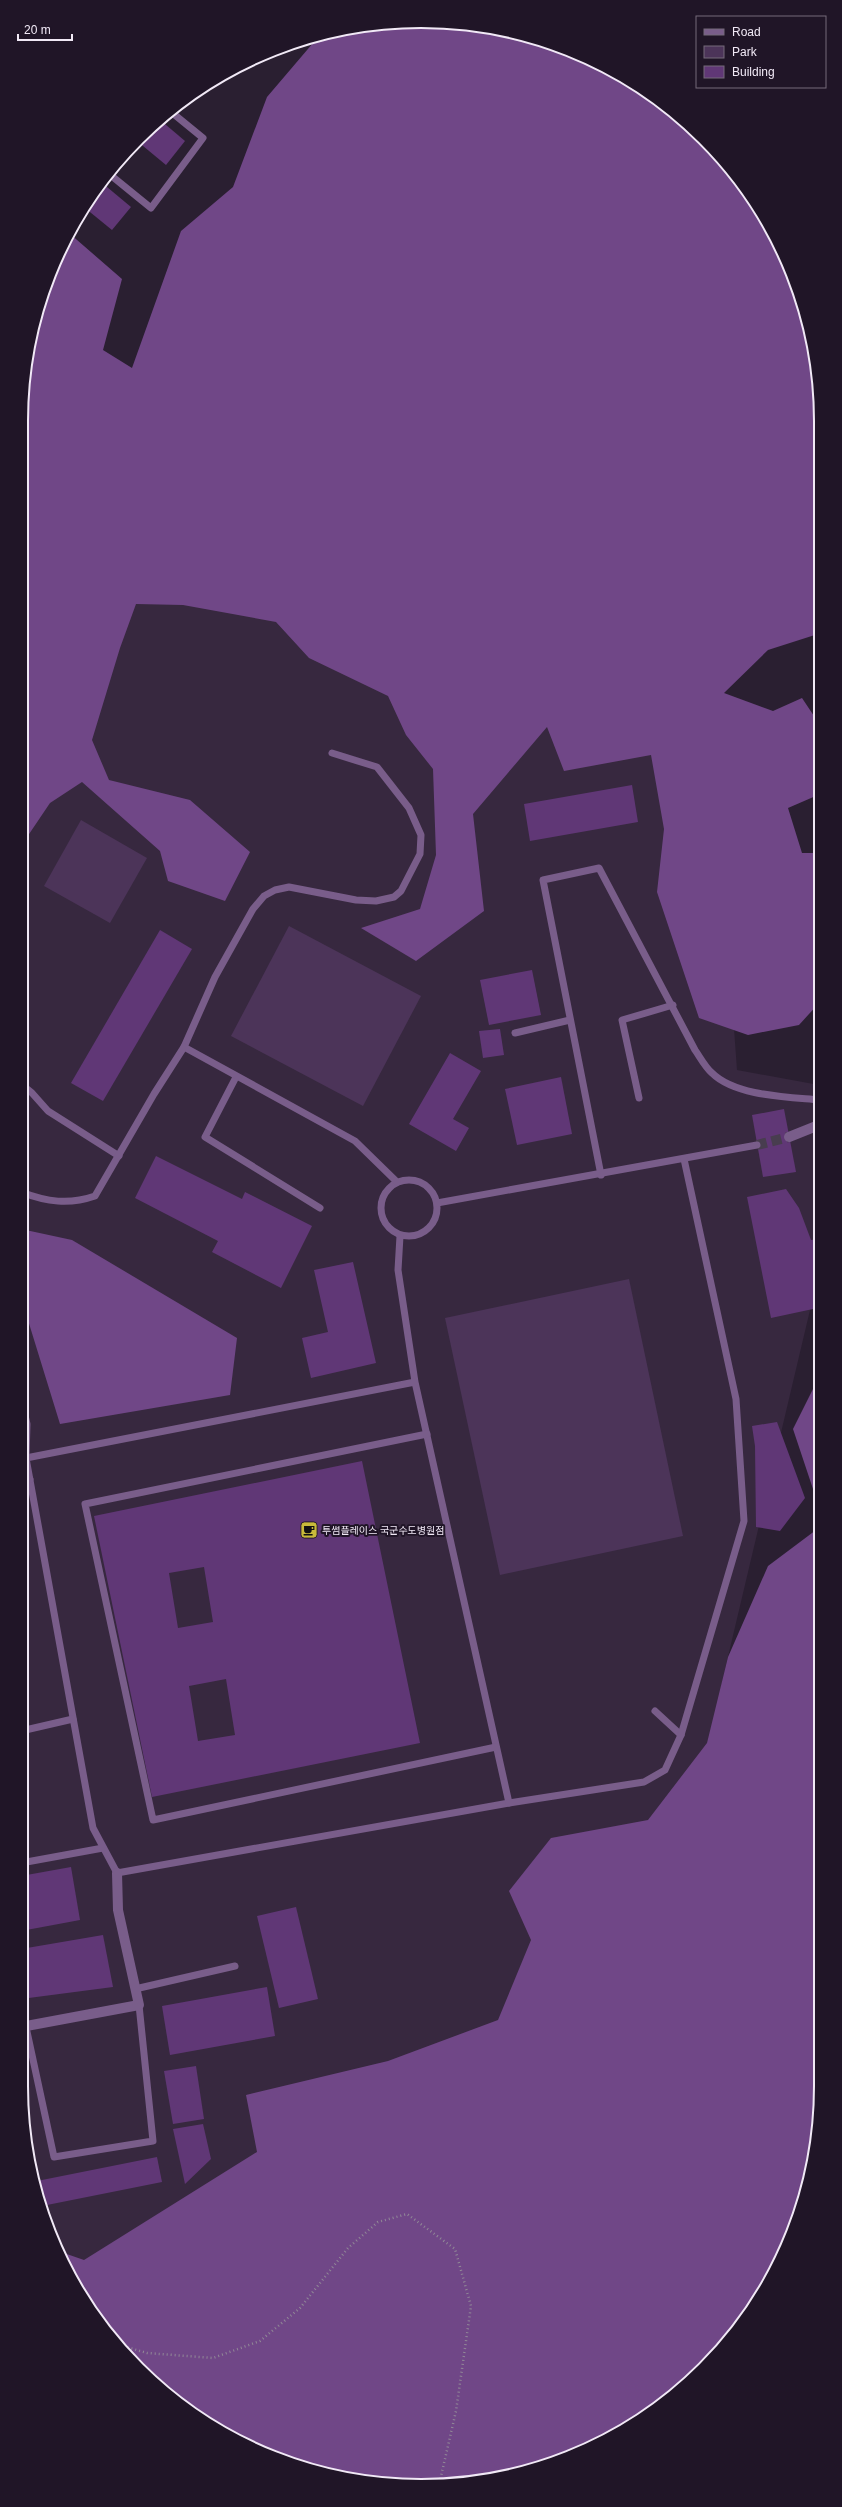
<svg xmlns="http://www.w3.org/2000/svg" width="842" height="2507" viewBox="0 0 842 2507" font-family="Helvetica,'Noto Sans KR',sans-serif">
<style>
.built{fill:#37283f}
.green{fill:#4c3459}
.forest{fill:#704787}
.building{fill:#603776;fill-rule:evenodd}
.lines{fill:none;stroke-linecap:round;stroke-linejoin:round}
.street-tunnel{stroke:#483d4f;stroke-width:10;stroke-dasharray:10 5;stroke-linecap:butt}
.path{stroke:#918897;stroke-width:2.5;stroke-dasharray:1 3;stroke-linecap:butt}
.lane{stroke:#795d8a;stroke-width:7}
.street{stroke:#795d8a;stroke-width:10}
.labels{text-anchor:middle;stroke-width:4;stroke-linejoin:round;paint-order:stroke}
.poi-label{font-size:10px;fill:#f1e9f6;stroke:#201527;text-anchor:start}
.rim{fill:none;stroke:#f1e9f6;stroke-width:2}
</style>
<rect width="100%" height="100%" fill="#2a1f31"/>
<!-- built -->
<polygon class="built" points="514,355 729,959 737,1070 819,1085 819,1272 722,1682 716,1729 571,2000 88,2308 51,2239 29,2164 21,2086 21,615"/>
<!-- green -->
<g class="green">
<polygon points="81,820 147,858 110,923 44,886"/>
<polygon points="289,926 421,996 363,1106 231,1036"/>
<polygon points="629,1279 683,1536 500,1575 445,1318"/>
</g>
<!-- forest -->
<g class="forest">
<polygon points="447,22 524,35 574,52 643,88 722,157 754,199 790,268 818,369 818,634 768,650 724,693 773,711 802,698 814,716 818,736 818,795 788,808 802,853 819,853 819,1003 799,1025 748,1035 699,1018 657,892 664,829 651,755 564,771 547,727 473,814 484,911 416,961 361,928 420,909 436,855 433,769 406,735 388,696 309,658 276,622 183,605 136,604 120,648 92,740 109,780 190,800 250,852 225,901 168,881 160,851 82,782 50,803 21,846 21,421 35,318 62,244 69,233 122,279 103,350 132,368 181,231 233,187 267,97 319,36 369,24"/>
<polygon points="21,1229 72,1240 237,1338 230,1395 60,1424 27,1317 21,1315"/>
<polygon points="820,1375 820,1510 793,1429"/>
<path d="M820 1527C820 1657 820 1786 821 1915 821 2005 827 2098 808 2187 805 2200 799 2213 794 2226 783 2254 771 2281 754 2307 703 2384 614 2450 525 2472 481 2483 438 2485 394 2483 291 2480 187 2425 119 2349 94 2319 76 2285 58 2251L84 2260 257 2152 246 2095 388 2061 498 2020 531 1940 509 1891 551 1838 648 1820 707 1743 728 1657 768 1566Z"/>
</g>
<!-- building -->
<g class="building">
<polygon points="159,119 185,141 166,165 137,141"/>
<polygon points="101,182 131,207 112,230 85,208"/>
<polygon points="632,785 638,822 530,841 524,804"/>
<polygon points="160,930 192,949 103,1101 71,1083"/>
<polygon points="532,970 541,1015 489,1025 480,980"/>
<polygon points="500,1029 504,1055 483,1058 479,1031"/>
<polygon points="450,1053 481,1071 453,1119 469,1128 456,1151 409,1124"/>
<polygon points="561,1077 572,1134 517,1145 505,1089"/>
<polygon points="21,1095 26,1098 21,1108"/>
<polygon points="784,1109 796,1172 763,1177 752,1115"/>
<polygon points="156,1156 242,1199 245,1192 312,1226 281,1288 212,1252 218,1241 135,1198"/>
<polygon points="786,1189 799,1208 811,1240 819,1239 819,1252 814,1252 817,1283 813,1309 771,1318 747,1197"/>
<polygon points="353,1262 376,1363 311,1378 302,1338 328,1332 314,1270"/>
<polygon points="777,1422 805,1498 780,1531 756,1527 755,1446 752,1426"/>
<path d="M362 1461 420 1743 152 1797 94 1516ZM204 1567 213 1622 178 1628 169 1573ZM226 1679 235 1735 198 1741 189 1686Z"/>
<polygon points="71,1867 80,1920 21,1931 21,1876"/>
<polygon points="296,1907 318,1999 279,2008 257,1916"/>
<polygon points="103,1935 113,1987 21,1999 21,1949"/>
<polygon points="267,1987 275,2036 170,2055 162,2006"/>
<polygon points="196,2066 204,2119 173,2124 164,2071"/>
<polygon points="203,2124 211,2159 185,2184 173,2129"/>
<polygon points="157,2157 162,2182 42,2206 37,2181"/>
</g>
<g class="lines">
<!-- street-tunnel -->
<polyline class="street-tunnel" points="757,1145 789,1137"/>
<!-- path -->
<polyline class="path" points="116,2344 147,2353 213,2358 260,2341 300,2308 348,2248 378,2222 407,2214 455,2249 471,2306 456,2411 439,2485"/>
<!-- lane -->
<g class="lane">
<polyline points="108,173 151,208 203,138 170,111"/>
<polyline points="515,1033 570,1020"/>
<polyline points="184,1047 215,977 253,909 264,896 275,890 289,887 356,900 376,901 394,897 401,891 420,854 421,835 409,808 377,767 332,753"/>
<polyline points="236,1077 205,1137 320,1208"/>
<polyline points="21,1084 32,1093 48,1111 119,1156"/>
<polyline points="639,1098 622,1020 673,1005"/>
<path d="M601 1175 543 880 599 868 695 1050C700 1057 705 1067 712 1073 735 1096 788 1097 819 1100"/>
<circle cx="409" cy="1208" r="28"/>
<path d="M21 1192C47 1202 69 1205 95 1196L154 1094 184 1047 355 1141 397 1182"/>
<polyline points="437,1203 757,1145"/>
<polyline points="400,1236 398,1270 415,1382 26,1458 93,1828 117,1873 509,1803 415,1382"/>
<polyline points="21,1398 27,1424 26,1458"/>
<polyline points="427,1434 85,1504 153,1820 496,1747"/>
<polyline points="21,1481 30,1479"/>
<polyline points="655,1711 681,1735"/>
<polyline points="21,1731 73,1719"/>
<polyline points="509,1803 644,1782 665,1770 681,1735 744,1521 736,1399 684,1159"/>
<polyline points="21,1863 103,1848"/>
<polyline points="135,1989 235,1966"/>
<polyline points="26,2027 54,2157 153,2141 139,2005"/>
</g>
<!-- street -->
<g class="street">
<polyline points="789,1137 819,1125"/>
<polyline points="21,2027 139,2005 118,1910 117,1873"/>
</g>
</g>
<!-- icons -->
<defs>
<g id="cafe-square" transform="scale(0.9)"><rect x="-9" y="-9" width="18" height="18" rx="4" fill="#c9ba3a" stroke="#201527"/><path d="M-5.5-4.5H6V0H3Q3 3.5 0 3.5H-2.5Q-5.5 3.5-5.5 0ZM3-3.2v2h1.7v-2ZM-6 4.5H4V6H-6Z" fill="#111"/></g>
</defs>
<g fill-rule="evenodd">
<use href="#cafe-square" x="309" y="1530"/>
</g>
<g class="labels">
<!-- poi labels -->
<g class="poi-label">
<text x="322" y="1534">투썸플레이스 국군수도병원점</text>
</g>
</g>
<!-- crop -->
<path d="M0 0H842V2507H0ZM421 28H421A393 393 0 0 1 814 421V2086A393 393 0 0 1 421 2479H421A393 393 0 0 1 28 2086V421A393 393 0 0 1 421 28Z" fill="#201527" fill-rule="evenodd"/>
<path class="rim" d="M421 28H421A393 393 0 0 1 814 421V2086A393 393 0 0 1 421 2479H421A393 393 0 0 1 28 2086V421A393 393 0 0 1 421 28Z"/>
<!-- legend -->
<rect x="696" y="16" width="130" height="72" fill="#201527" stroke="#746a7a"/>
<rect x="704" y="29" width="20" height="6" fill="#795d8a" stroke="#746a7a"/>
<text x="732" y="36" font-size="12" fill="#f1e9f6">Road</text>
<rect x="704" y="46" width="20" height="12" fill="#4c3459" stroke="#746a7a"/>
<text x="732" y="56" font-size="12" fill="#f1e9f6">Park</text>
<rect x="704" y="66" width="20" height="12" fill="#603776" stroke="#746a7a"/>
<text x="732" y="76" font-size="12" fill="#f1e9f6">Building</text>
<!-- scale -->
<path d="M18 34v6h54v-6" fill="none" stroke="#f1e9f6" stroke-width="2"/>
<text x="24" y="34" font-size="12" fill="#f1e9f6" stroke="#201527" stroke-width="3" paint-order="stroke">20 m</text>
</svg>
